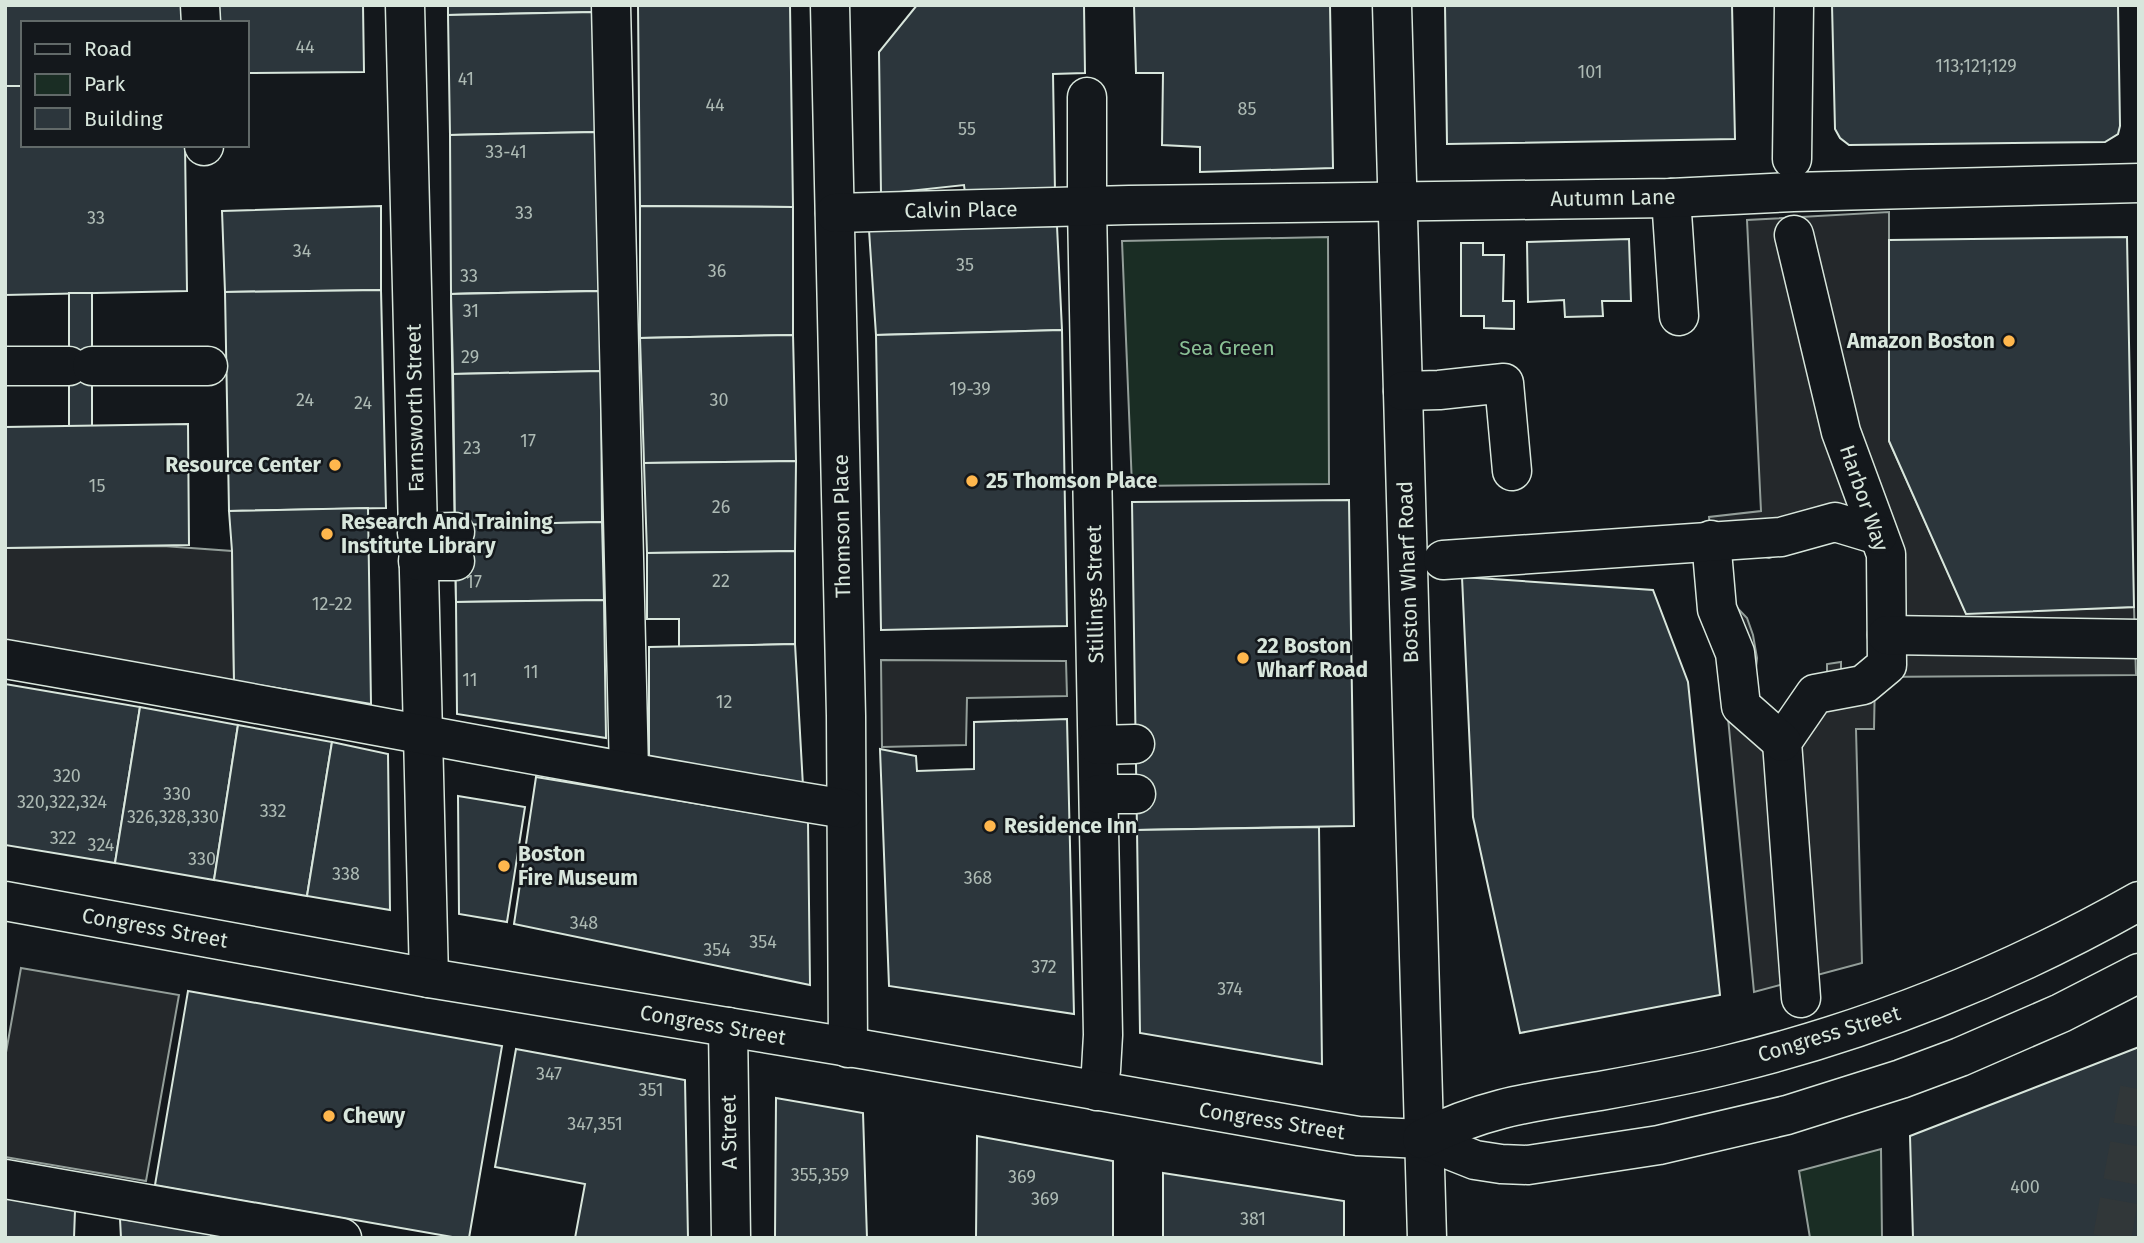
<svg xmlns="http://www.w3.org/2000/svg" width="2144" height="1243" viewBox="0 0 2144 1243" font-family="'Fira Sans',sans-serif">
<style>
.green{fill:#1a2d24;stroke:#939e99;stroke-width:2}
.parking{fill:#24282b;stroke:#939e99;stroke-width:2;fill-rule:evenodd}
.building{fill:#2c363c;stroke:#d8e6dc;stroke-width:2}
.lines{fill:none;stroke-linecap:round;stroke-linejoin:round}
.highway-tunnel{stroke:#313739;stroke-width:38;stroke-dasharray:38 19;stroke-linecap:butt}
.minor-casing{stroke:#d8e6dc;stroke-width:41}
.major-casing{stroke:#d8e6dc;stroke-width:41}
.minor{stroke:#14181c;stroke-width:38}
.major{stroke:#14181c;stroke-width:38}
.poi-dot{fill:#ffb74d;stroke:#14181c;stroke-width:2.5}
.labels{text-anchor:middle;stroke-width:5;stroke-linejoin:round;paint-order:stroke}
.number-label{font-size:18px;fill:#adbab4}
.street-label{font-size:21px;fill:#d8e6dc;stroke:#14181c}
.poi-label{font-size:21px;font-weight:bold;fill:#d8e6dc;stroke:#14181c;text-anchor:start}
.park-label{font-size:21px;fill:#8ac095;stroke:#14181c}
</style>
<rect width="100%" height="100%" fill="#14181c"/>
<!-- green -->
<g class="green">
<polygon points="1328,237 1329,484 1132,486 1122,241"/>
<polygon points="1881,1149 1882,1238 1810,1238 1799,1171"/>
</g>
<!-- parking -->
<g class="parking">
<path d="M1889 212V441L1966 613 2134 607 2136 675 1875 677 1874 729H1856L1862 963 1754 992 1709 517 1761 511 1747 220ZM1826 540 1861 546 1872 562V668L1841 679V662L1827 664V677L1775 718 1753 698 1757 658 1753 635 1747 618 1724 594 1730 558 1758 555 1769 558Z"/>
<polygon points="163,546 232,551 234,681 5,644 5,548"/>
<polygon points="881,660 1066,661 1067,696 967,698 966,745 882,747"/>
<polygon points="21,968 179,995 146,1181 5,1157 5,1058"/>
</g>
<!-- building -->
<g class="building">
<polygon points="5,5 183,5 183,23 23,23 23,86 5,86"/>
<polygon points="219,5 363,5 364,72 247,73 247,23 219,23"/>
<polygon points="448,5 595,5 595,12 448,15"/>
<polygon points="638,5 790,5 793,207 640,206"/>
<polygon points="917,5 1084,5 1085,73 1053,74 1055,192 965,193 964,185 881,194 879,52"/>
<polygon points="1134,5 1330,5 1333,168 1200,172 1200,147 1162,145 1163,73 1136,73"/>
<polygon points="1445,5 1732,5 1735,139 1447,144"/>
<polygon points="1832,5 2118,5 2120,126 2118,134 2105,142 1849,145 1840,138 1835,129"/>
<polygon points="595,12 597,132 450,135 448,15"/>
<polygon points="5,86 23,86 23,145 185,145 187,291 5,295"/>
<polygon points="597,132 599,291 451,294 450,135"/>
<polygon points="381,206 381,290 225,292 222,211"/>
<polygon points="640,206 793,207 793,335 640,338"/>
<polygon points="1057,226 1062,330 876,335 869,230"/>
<polygon points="2127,237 2134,607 1966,614 1889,441 1889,240"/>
<polygon points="1629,239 1631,301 1602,301 1603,316 1565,317 1564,300 1528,302 1527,242"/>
<polygon points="1461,243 1483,243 1483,255 1504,255 1503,301 1514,301 1514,329 1484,328 1484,316 1461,316"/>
<polygon points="381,290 386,508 229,511 225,292"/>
<polygon points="599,291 604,600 456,602 451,294"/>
<polygon points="599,291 601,371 453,374 451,294"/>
<rect x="69" y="293" width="23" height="133"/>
<polygon points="1062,330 1067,626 881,630 876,335"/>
<polygon points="793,335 796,461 644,463 640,338"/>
<polygon points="601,371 602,522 455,525 453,374"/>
<polygon points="188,424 189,545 5,548 5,427"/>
<polygon points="796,461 795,551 647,553 644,463"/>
<polygon points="1349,500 1354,826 1137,830 1132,502"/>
<polygon points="368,508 371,704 234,681 232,551 229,511"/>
<polygon points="602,522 604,600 456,602 455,525"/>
<polygon points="795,551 795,644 679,647 679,619 647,619 647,553"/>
<polygon points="1462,577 1653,590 1688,682 1720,995 1520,1033 1473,817"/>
<polygon points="604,600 606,738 457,714 456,602"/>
<polygon points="795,644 803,786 649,758 649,647"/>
<polygon points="5,684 140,707 115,863 5,845"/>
<polygon points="140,707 238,725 214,880 115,863"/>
<polygon points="1067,719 1074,1014 889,986 880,749 916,756 917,771 974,769 974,722"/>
<polygon points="238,725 332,742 307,896 214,880"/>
<polygon points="332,742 388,754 390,910 307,896"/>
<polygon points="536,777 808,822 810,985 514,924"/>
<polygon points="458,796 525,807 507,922 459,914"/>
<polygon points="1319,827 1322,1064 1140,1033 1137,830"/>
<polygon points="188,991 502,1046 469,1238 458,1238 155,1185"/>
<polygon points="2139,1047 2139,1238 1913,1238 1910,1136"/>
<polygon points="516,1049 685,1080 688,1238 575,1238 585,1184 495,1167"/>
<polygon points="776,1098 863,1113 867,1238 775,1238"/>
<polygon points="977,1136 1113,1161 1113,1238 976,1238"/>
<polygon points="1163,1173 1344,1201 1344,1238 1163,1238"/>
<polygon points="5,1194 75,1210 74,1238 5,1238"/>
<polygon points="120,1219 211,1231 211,1238 121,1238"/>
</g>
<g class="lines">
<!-- highway-tunnel -->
<polyline class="highway-tunnel" points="2112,1238 2139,1089"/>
<!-- minor casing -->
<g class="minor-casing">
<g id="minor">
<polyline points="200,5 201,23"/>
<polyline points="405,5 429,978"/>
<polyline points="611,5 629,772"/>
<polyline points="830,5 846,716 848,1048"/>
<polyline points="1392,5 1427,1238"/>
<polyline points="1087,97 1087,207 1103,1035 1101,1070 1097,1091"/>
<polyline points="204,145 204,146"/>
<polyline points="1792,159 1794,5"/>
<polyline points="1671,198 1679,316"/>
<polyline points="835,213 1129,205 1671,198 1793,192 2139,183"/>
<polyline points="1794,235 1841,432 1886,554 1887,665 1863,685 1815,694 1782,742 1801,998"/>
<polyline points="5,366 69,366"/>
<polyline points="92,366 208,366"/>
<polyline points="1403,391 1439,390 1504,383 1512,471"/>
<polyline points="417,533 455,532"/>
<polyline points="1711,540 1717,609 1735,653 1741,706 1782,742"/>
<polyline points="1443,560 1781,537 1835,522 1878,535"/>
<polyline points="418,561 455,561"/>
<polyline points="1887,635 2139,639"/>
<path d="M5 659C286 707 565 764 846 809"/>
<polyline points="1098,745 1135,744"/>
<polyline points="1099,794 1136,794"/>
<polyline points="5,1179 342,1238"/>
</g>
</g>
<!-- major casing -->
<g class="major-casing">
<g id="major">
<polyline points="5,901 429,978 867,1050 1322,1130 1358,1136 1422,1139 1475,1160 1501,1164 1528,1165 1659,1145 1787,1115 1901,1079 1960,1057 2061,1013 2139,973"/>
<polyline points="728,1027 731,1238"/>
<path d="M1422 1139C1486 1107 1532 1102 1600 1091 1644 1083 1688 1075 1731 1064 1874 1029 2010 974 2139 901"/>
</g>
</g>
<!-- minor -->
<use href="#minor" class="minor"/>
<!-- major -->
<use href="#major" class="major"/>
</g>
<!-- markers -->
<g class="poi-dot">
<circle cx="2009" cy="341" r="7"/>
<circle cx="335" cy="465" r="7"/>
<circle cx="972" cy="481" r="7"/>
<circle cx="327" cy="534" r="7"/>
<circle cx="1243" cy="658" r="7"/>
<circle cx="990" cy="826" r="7"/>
<circle cx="504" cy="866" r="7"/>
<circle cx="329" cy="1116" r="7"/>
</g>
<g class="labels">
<!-- number labels -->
<g class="number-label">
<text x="305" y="53">44</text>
<text x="1976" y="72">113;121;129</text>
<text x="1590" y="78">101</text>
<text x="466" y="85">41</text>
<text x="715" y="111">44</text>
<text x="1247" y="115">85</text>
<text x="967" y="135">55</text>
<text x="506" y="158">33-41</text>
<text x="524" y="219">33</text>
<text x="96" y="224">33</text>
<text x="302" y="257">34</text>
<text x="965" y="271">35</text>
<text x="717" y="277">36</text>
<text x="469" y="282">33</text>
<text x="471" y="317">31</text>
<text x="470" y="363">29</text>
<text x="970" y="395">19-39</text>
<text x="305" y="406">24</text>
<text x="719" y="406">30</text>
<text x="363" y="409">24</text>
<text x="528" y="447">17</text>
<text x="472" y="454">23</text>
<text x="97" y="492">15</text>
<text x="721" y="513">26</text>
<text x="721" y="587">22</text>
<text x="474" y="588">17</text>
<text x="332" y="610">12-22</text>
<text x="531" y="678">11</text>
<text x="470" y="686">11</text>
<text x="724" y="708">12</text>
<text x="67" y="782">320</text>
<text x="177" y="800">330</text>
<text x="62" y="808">320,322,324</text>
<text x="273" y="817">332</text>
<text x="173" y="823">326,328,330</text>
<text x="63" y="844">322</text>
<text x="101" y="851">324</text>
<text x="202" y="865">330</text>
<text x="346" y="880">338</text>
<text x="978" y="884">368</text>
<text x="584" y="929">348</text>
<text x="763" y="948">354</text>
<text x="717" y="956">354</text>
<text x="1044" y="973">372</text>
<text x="1230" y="995">374</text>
<text x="549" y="1080">347</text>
<text x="651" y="1096">351</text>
<text x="595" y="1130">347,351</text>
<text x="820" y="1181">355,359</text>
<text x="1022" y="1183">369</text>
<text x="2025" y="1193">400</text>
<text x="1045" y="1205">369</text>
<text x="1253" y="1225">381</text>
</g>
<!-- street labels -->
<g class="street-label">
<text transform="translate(1613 198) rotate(-1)" y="7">Autumn Lane</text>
<text transform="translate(961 210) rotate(-1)" y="7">Calvin Place</text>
<text transform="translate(415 408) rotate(-91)" y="7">Farnsworth Street</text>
<text transform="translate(1864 498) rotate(71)" y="7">Harbor Way</text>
<text transform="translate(842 526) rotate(-91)" y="7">Thomson Place</text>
<text transform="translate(1408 572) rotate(-92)" y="7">Boston Wharf Road</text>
<text transform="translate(1095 594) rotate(-91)" y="7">Stillings Street</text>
<text transform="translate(155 928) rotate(10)" y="7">Congress Street</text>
<text transform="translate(713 1025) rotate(10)" y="7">Congress Street</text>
<text transform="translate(1829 1034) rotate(-17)" y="7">Congress Street</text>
<text transform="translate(1272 1121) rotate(9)" y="7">Congress Street</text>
<text transform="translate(729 1132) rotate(-91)" y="7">A Street</text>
</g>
<!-- poi labels -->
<g class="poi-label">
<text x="1995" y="348" text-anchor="end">Amazon Boston</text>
<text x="321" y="472" text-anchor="end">Resource Center</text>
<text x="986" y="488">25 Thomson Place</text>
<text x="341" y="529">Research And Training<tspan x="341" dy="24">Institute Library</tspan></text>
<text x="1257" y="653">22 Boston<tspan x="1257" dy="24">Wharf Road</tspan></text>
<text x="1004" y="833">Residence Inn</text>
<text x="518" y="861">Boston<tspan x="518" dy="24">Fire Museum</tspan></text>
<text x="343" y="1123">Chewy</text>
</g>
<!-- park labels -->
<g class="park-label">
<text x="1227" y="355">Sea Green</text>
</g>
</g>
<!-- border -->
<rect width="2144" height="1243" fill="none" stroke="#d8e6dc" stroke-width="14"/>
<!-- legend -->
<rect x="21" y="21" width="228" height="126" fill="#14181c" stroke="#626a69" stroke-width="2"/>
<rect x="35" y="44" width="35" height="10" fill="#14181c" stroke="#626a69" stroke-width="2"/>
<text x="84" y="56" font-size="21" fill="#d8e6dc">Road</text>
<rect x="35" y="74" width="35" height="21" fill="#1a2d24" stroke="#626a69" stroke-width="2"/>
<text x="84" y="91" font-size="21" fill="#d8e6dc">Park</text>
<rect x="35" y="108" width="35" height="21" fill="#2c363c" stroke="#626a69" stroke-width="2"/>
<text x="84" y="126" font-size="21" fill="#d8e6dc">Building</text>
</svg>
